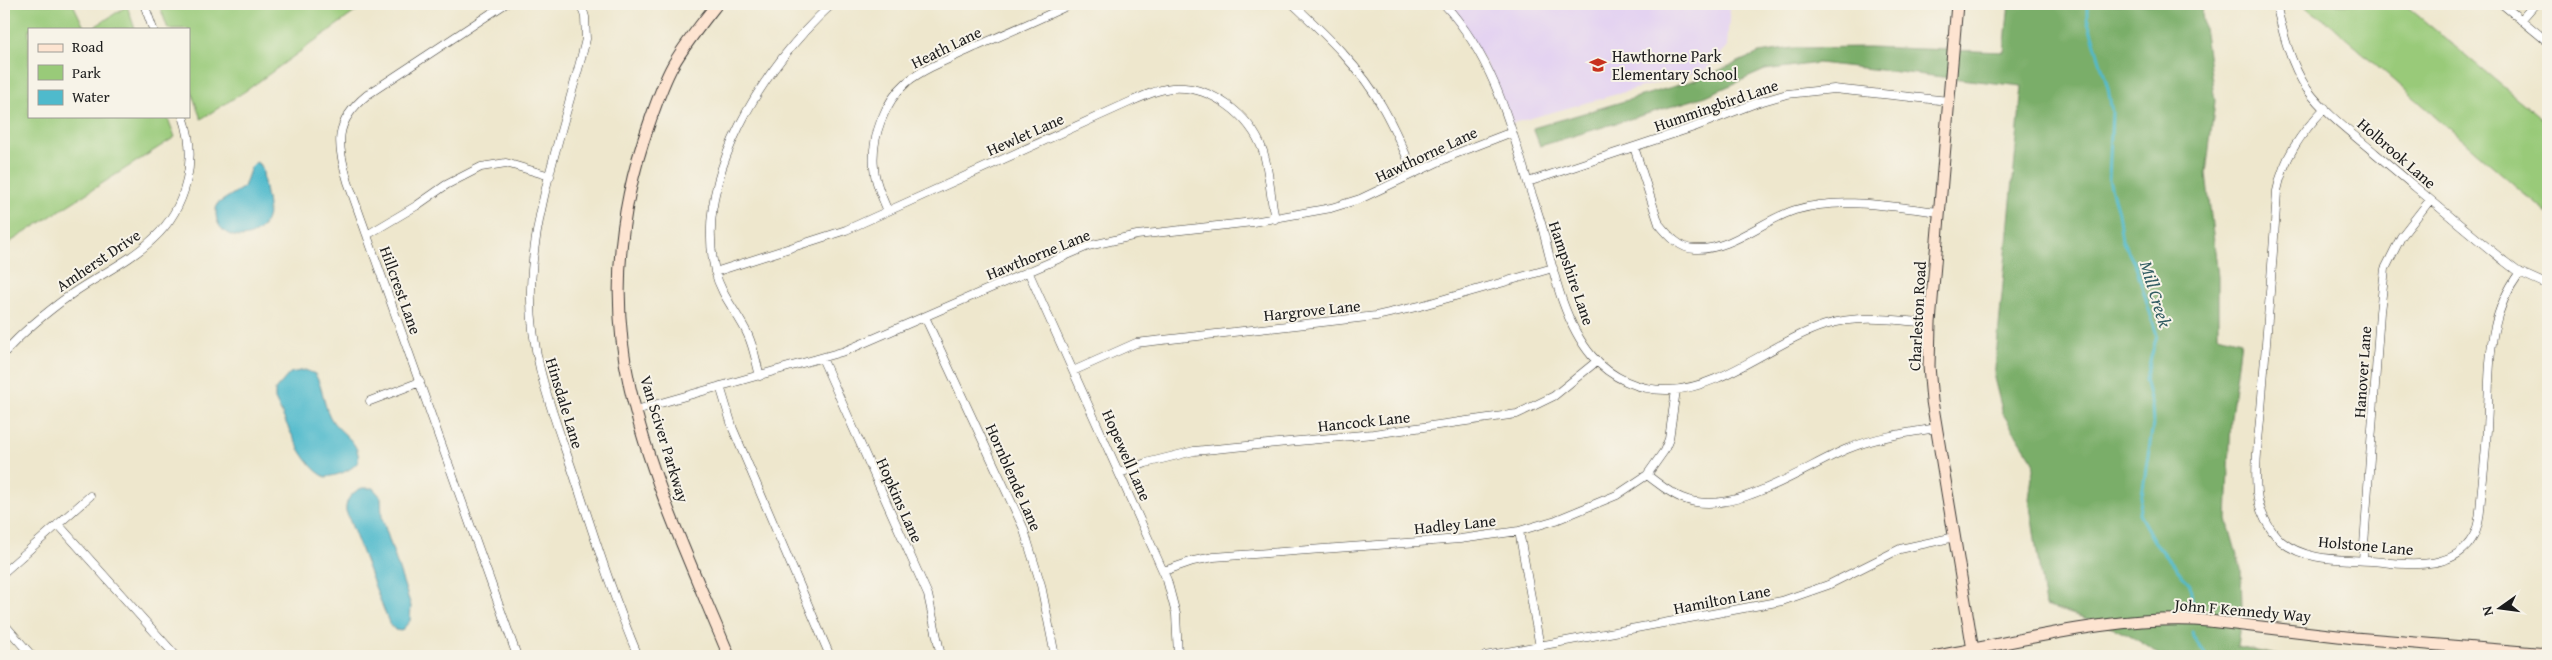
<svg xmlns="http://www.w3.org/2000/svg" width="2552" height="660" font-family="'Gentium Book Plus',serif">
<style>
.built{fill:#e4d3f1}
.green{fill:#99ca79;stroke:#5a734a}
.forest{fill:#7aae69;stroke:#4b6542}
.water{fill:#4fbacc;stroke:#366b74}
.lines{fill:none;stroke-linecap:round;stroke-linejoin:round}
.stream{stroke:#4fbacc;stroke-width:3}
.street-casing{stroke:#3c3a37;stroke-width:9}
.secondary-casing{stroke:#3c3a37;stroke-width:13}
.street{stroke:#fff;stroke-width:8}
.secondary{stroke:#fde4d1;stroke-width:11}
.labels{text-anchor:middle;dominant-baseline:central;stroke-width:4;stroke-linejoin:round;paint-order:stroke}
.street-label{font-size:16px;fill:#1c1c1c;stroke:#f7f3e8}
.poi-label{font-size:16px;fill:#1c1c1c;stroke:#f7f3e8;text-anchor:start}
.water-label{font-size:18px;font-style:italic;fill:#305b62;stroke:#f7f3e8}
</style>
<rect width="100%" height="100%" fill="#f7f3e8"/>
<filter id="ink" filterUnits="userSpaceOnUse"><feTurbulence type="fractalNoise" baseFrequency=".02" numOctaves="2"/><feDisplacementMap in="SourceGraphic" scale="10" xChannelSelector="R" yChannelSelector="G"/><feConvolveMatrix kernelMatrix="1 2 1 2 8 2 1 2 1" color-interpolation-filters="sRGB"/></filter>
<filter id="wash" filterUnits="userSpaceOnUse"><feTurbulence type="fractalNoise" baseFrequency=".0096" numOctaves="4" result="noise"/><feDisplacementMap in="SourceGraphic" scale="20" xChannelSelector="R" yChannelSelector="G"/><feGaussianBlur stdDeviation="1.12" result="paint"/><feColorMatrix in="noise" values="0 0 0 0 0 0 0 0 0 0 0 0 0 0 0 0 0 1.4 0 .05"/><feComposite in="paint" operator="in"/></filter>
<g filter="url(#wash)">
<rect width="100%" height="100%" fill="#eee7cd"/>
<path class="built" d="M1444 4H1730L1727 47 1707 69 1510 124 1485 62Z"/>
<path class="green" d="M4 4H73L85 29H29V116H167L175 137 4 246Z
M159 4H366L247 90 201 119 189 85V29H168Z
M2301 4H2404L2548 124V214L2326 21Z
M127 6 135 29H91Z"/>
<path class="forest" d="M2009 4H2204L2202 14 2215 101 2206 173 2218 277V335L2241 341 2231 417 2227 520 2241 569 2242 608 2237 647 2282 656H2160C2129 629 2084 618 2045 606L2029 499 2034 462 2003 414 1994 378 2022 86 1818 63 1765 70 1706 96 1540 146 1533 128 1699 79 1759 53 1793 48 1869 47 2004 52Z"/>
<path class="water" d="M256 162C264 165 263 175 264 182 265 192 269 203 268 213 263 248 208 244 217 204L244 187 251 167Z
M305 370 315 374C324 389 323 408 333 422 343 435 361 443 358 462 349 472 338 475 326 477 303 468 286 421 275 399V390L290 373Z
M362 488H373L381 497 382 518 411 606 410 621 401 631 395 630 389 623 346 511C345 500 352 492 362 488Z"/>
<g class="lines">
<path class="stream" d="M2087 4V18L2108 88 2112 112 2109 180 2118 212 2122 240 2136 267 2157 335 2145 380 2152 406 2153 424 2139 514 2154 541 2190 585 2193 608
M2192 632 2193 637 2207 656"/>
</g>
</g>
<g filter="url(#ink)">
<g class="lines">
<g class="street-casing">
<path id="street" d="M144 4 153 29
M505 4 367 95C333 123 337 143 348 182L517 656
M581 4 585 17 586 39C567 118 533 208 531 289 529 356 553 413 574 475 594 536 613 597 638 656
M1293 4C1325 34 1362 69 1383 108 1395 129 1404 151 1414 173
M1444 4C1491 55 1509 119 1528 183 1533 199 1539 214 1543 230 1553 271 1564 323 1592 356 1611 378 1640 391 1669 390 1722 389 1774 341 1825 325 1859 314 1895 320 1930 323
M2276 4C2283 33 2290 63 2307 89 2325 114 2353 134 2376 154 2419 190 2461 226 2504 261L2517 271 2548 285
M2502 4 2548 42
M2521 20 2535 4
M2325 108C2301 133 2284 157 2277 191 2273 260 2267 328 2262 397 2260 428 2254 462 2257 493 2259 511 2268 529 2281 541 2308 564 2350 558 2382 562 2414 566 2456 568 2473 537 2481 523 2480 504 2482 488 2485 462 2487 435 2488 408 2490 357 2488 316 2520 272
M1634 147 1659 224C1668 235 1680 249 1695 249 1730 251 1763 220 1795 210 1841 196 1893 207 1940 212
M1528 182 1694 127 1756 103 1787 94 1834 89 1949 101
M888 211C882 198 875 182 874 168 871 138 884 102 907 82 926 67 952 58 975 47 1007 33 1040 19 1071 4
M367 235 416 206 446 185 481 167 506 163 550 176
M1028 271 1167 580 1176 614 1178 656
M715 272 846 230 1121 106C1137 99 1154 90 1172 88 1211 85 1250 115 1263 151 1270 173 1270 196 1275 219
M925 317 1023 527 1041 585 1055 656
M4 353C25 329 48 311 73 293 99 275 130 261 153 239 187 208 198 159 183 116
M822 358 928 595 941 656
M1073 371 1136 343 1376 316 1420 306 1553 268
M760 376C756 362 754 348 748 335 738 313 721 296 715 271 693 176 764 66 832 4
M720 386 733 429 830 656
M370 401 420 382
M636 410 845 351 1088 246 1137 235 1253 222 1331 208 1360 199 1455 154 1512 132
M1120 473 1146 463 1194 451 1373 434 1517 414 1554 396 1597 361
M1647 475C1658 483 1669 493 1682 498 1732 519 1802 468 1847 449 1876 437 1906 433 1937 428
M58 524 176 656
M1519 531 1540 647
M2363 560 2380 312 2385 269 2401 237 2430 200
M1164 571 1193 561 1214 557 1460 539 1519 531 1556 520 1617 495 1647 475 1664 451 1669 439 1676 390
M4 572 90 496
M4 624 32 656
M1485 656 1782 601 1828 585 1900 549 1955 537"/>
</g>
<g class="secondary-casing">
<path id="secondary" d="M717 4C702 23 685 44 673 65 663 83 656 104 649 124 619 209 610 299 630 388 651 480 693 569 729 656
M1957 4 1930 323 1929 366 1932 401 1974 656
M1937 656C2026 640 2118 614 2209 621L2355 638 2548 654"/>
</g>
<use href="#street" class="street"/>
<use href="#secondary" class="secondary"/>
</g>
</g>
<defs>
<g id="school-bare" transform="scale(1.35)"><path d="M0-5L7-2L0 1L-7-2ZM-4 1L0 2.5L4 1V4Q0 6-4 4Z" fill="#c8321e" stroke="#f7f3e8" stroke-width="2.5" paint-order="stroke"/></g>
</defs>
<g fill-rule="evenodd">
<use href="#school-bare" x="1598" y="65"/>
</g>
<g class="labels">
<g class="street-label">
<text transform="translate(946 47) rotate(-26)">Heath Lane</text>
<text transform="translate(1716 105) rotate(-19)">Hummingbird Lane</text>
<text transform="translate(1025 134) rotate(-24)">Hewlet Lane</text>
<text transform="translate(2397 153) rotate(41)">Holbrook Lane</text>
<text transform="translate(1426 154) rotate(-25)">Hawthorne Lane</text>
<text transform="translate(1038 254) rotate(-22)">Hawthorne Lane</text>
<text transform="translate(98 260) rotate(-34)">Amherst Drive</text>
<text transform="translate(1572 273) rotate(71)">Hampshire Lane</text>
<text transform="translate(401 290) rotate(70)">Hillcrest Lane</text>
<text transform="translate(1312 310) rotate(-6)">Hargrove Lane</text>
<text transform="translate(1917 316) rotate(-87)">Charleston Road</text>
<text transform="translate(2362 372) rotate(-86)">Hanover Lane</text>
<text transform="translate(565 403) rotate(73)">Hinsdale Lane</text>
<text transform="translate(1364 421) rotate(-6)">Hancock Lane</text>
<text transform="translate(665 439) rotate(73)">Van Sciver Parkway</text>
<text transform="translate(1127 455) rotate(66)">Hopewell Lane</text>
<text transform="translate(1014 477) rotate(66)">Hornblende Lane</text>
<text transform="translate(900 500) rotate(66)">Hopkins Lane</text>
<text transform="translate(1455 524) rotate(-6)">Hadley Lane</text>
<text transform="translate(2366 545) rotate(5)">Holstone Lane</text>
<text transform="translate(1722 599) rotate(-11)">Hamilton Lane</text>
<text transform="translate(2243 610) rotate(5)">John F Kennedy Way</text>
</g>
<g class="poi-label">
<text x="1612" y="56">Hawthorne Park<tspan x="1612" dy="18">Elementary School</tspan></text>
</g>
<g class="water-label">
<text transform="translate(2156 294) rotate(73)">Mill Creek</text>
</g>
</g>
<rect width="2552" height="660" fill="none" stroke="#f7f3e8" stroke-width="20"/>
<rect x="28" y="28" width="162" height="90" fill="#f7f3e8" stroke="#9f9d96"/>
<rect x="38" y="44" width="25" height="8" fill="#fde4d1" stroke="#9f9d96"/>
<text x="72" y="52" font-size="15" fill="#1c1c1c">Road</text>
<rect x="38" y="65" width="25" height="15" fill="#99ca79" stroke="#9f9d96"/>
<text x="72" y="78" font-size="15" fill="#1c1c1c">Park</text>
<rect x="38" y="90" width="25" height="15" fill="#4fbacc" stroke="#9f9d96"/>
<text x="72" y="102" font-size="15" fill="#1c1c1c">Water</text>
<g transform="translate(2500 608) rotate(256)" stroke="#f7f3e8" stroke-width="4" paint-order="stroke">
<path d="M0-4L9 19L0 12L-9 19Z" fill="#1c1c1c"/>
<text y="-8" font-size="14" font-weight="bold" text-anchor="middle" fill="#1c1c1c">N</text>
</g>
</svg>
